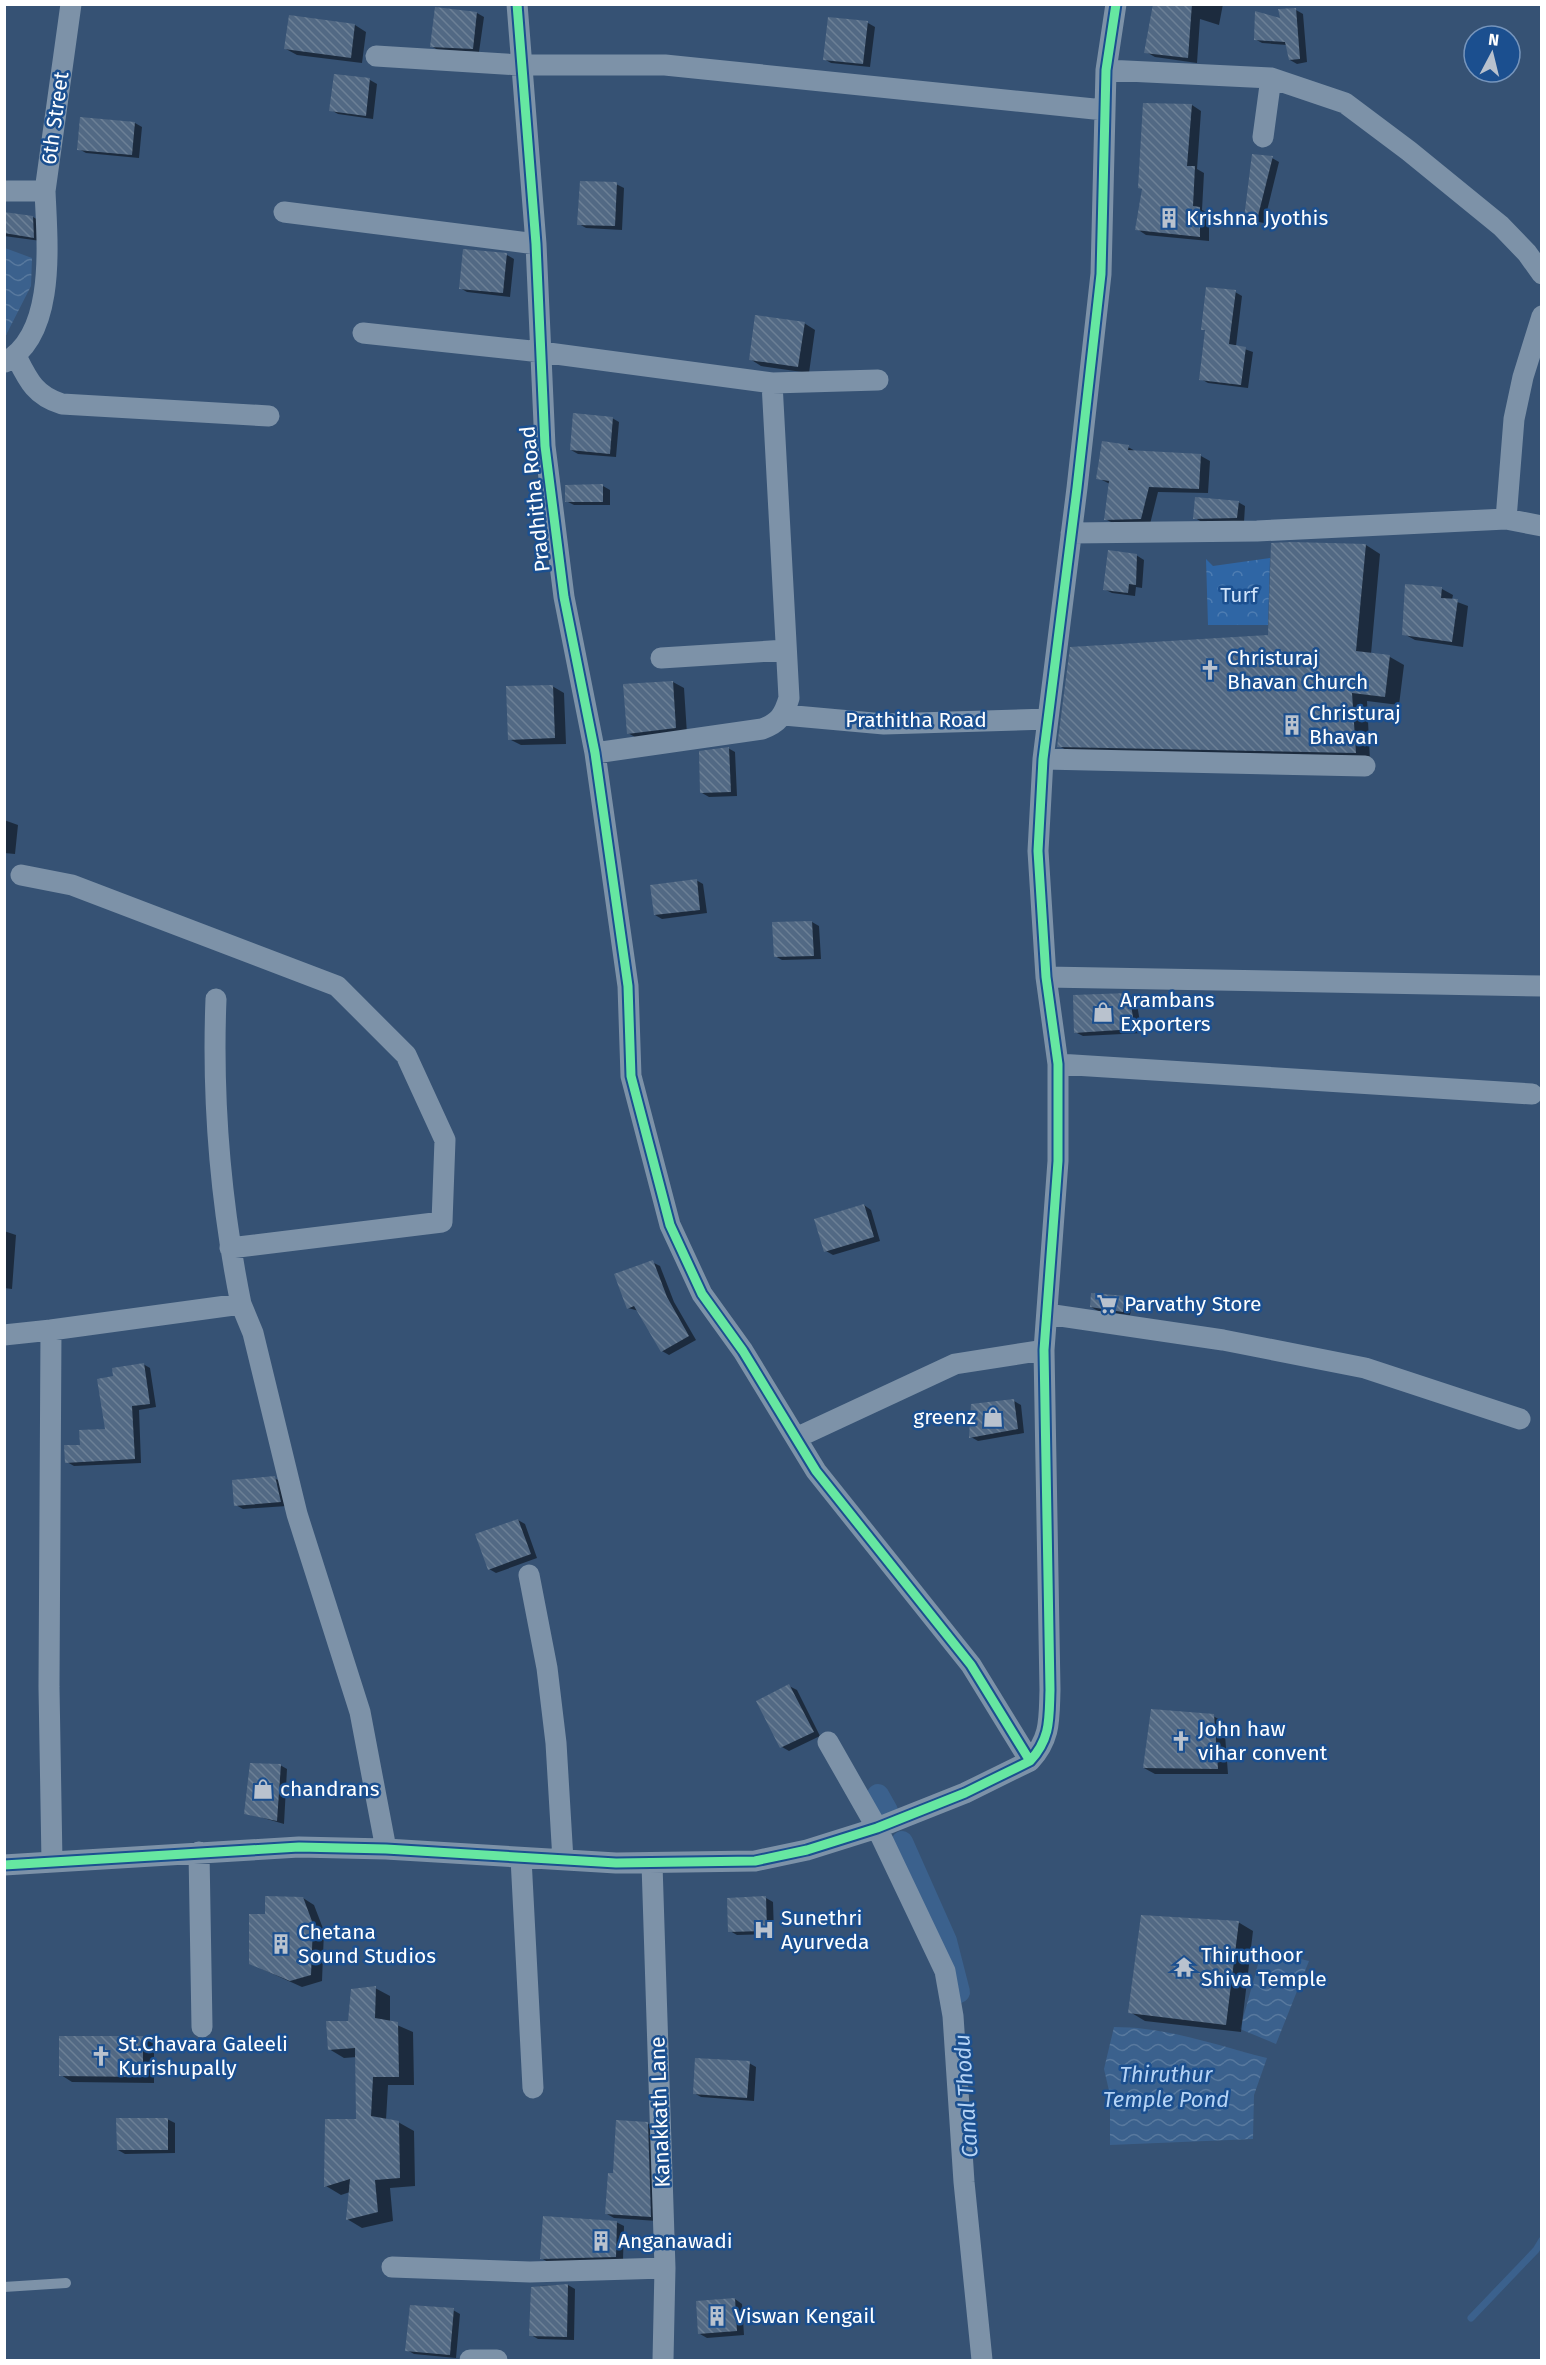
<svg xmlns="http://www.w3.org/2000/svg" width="1546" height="2365" font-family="'Fira Sans',sans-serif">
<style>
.forest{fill:url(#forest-crowns)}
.water{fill:url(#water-waves)}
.shadow{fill:#0007}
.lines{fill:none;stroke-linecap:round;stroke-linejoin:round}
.stream{stroke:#3b618d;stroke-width:7}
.canal{stroke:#3b618d;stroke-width:22}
.building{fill:url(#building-back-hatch)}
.lane{stroke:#7d92a8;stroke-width:10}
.street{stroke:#7d92a8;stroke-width:21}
.cycleway-casing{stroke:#1b4f8f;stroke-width:13}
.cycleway{stroke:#66e7a1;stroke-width:9}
.labels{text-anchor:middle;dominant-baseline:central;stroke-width:5;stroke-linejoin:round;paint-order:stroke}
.street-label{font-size:21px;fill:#fff;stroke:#1b4f8f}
.poi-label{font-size:21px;fill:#fff;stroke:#1b4f8f;text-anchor:start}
.park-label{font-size:21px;fill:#cfe3fa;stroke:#1b4f8f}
.water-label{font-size:22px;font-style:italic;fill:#b5d3f5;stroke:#1b4f8f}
</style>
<defs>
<pattern id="forest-crowns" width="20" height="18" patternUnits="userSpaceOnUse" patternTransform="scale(1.5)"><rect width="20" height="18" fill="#2f66a5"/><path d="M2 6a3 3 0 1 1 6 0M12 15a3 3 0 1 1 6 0" fill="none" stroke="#4e7db2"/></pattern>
<pattern id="water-waves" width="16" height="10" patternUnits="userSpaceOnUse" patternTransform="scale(1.5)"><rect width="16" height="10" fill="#3b618d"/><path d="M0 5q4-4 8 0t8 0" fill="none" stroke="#58799e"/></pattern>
<pattern id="building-back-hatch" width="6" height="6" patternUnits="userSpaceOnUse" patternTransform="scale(1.5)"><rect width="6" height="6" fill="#526984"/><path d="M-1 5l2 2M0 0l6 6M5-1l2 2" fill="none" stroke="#6c8096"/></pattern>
</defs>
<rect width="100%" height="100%" fill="#365274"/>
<path class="forest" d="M1270 558 1268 625H1208L1206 559 1213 566Z"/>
<path class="water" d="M5 248 32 258 31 286 5 337Z
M1262 1950 1309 1961 1276 2044 1240 2029Z
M1114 2027C1167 2027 1215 2045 1267 2058L1254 2095 1253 2139 1110 2145V2095L1104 2069Z"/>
<path class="shadow" d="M1171 4H1223L1219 25 1200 19 1197 63 1155 57 1146 52Z
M1296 10 1303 14 1307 62 1297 64 1290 60 1287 45 1262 43 1255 39Z
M477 13 484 17 479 52 438 50 431 46Z
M290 17 355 25 366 32 362 63 297 55 286 49Z
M829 18 868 23 875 27 870 67 831 63 824 59Z
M335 75 370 80 377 84 373 119 338 114 331 110Z
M1192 105 1201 111 1197 169 1204 173 1202 210 1209 213V241L1146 235 1137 229 1143 190 1139 187Z
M135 123 142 127 139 158 86 153 79 149Z
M1272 158 1279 162 1264 223 1253 221 1246 217Z
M616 184 624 188 622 230 586 228 579 224Z
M4 213 33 217 40 221 41 241 4 236Z
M507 255 514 259 510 297 467 292 460 288Z
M1235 292 1242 296 1236 346 1253 352 1248 388 1208 383 1201 379 1207 331 1202 329Z
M804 323 815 330 809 373 761 366 750 359Z
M612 418 619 422 616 457 578 454 571 450Z
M1128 447 1137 452 1201 456 1210 461 1208 493 1158 492 1150 524H1115L1105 519 1110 484 1098 478Z
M603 486 610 490V505H574L566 501Z
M1238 502 1245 506 1244 522H1202L1195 518Z
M1366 545 1380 554 1371 654 1390 657 1404 665 1399 705 1367 701 1370 761 1074 754 1059 746 1269 637Z
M1136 555 1144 560 1142 588 1136 587 1135 596 1112 593 1104 589Z
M1442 589 1453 595 1452 600 1468 606 1463 647 1415 640 1404 634Z
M673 682 684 688 687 734 640 740 628 733Z
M552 686 564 693 566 744 521 745 509 739Z
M728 748 735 752 737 796 709 797 702 793Z
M4 820 18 825 15 854 4 853Z
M696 880 703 884 707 913 662 919 655 915Z
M812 922 819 926 821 959 782 960 775 956Z
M1129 995 1136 999 1142 1033 1083 1036 1075 1032Z
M864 1205 871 1210 880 1241 833 1255 826 1251Z
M4 1231 16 1235 12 1289 4 1288Z
M652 1262 660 1266 674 1302 696 1340 669 1355 662 1351 639 1311 628 1308Z
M1126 1298 1133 1302 1130 1315 1098 1311 1091 1307Z
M143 1364 150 1368 156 1407 139 1410 141 1463 74 1466 67 1462 82 1446 107 1430 115 1377Z
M1014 1401 1021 1405 1024 1433 978 1441 971 1437Z
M274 1478 282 1482 287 1506 243 1509 236 1505Z
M518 1520 525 1524 537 1558 496 1573 489 1569Z
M789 1686 797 1690 820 1736 789 1751 782 1747 758 1702Z
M1213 1716 1224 1722 1228 1774H1155L1144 1768Z
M280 1765 287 1769 284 1824 246 1813Z
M303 1898 314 1905 324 1931 322 1981 302 1987 262 1969 267 1916Z
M766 1898 773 1902 774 1934 737 1935 730 1931Z
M1238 1922 1253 1931 1241 2032 1145 2021 1130 2012Z
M375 1988 390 1996V2022L413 2032 414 2085H388L386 2120 398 2122 414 2131 415 2186 390 2188 393 2221 362 2228 347 2219 350 2192 341 2195 326 2186 358 2120 357 2057 344 2058 329 2049Z
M61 2037 143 2038 154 2044V2083L72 2082 61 2075Z
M749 2063 756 2067 754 2101 701 2097 694 2093Z
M167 2119 175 2123V2153L125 2154 118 2150Z
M647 2123 654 2127 657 2221 614 2218 607 2214 614 2175Z
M616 2222 624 2226 623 2260 548 2262 541 2258Z
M568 2285 575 2289 574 2340 538 2339 531 2335 539 2286Z
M735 2299 742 2304 744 2335 707 2338 700 2334Z
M453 2310 460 2314 456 2358 414 2354 407 2350Z"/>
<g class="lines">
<path class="stream" d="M1471 2318 1536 2250 1542 2240"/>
<path class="canal" d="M878 1795 887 1811
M902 1842 946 1941 959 1992"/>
</g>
<path class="building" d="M1153 4H1192L1188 58 1144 53Z
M435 7 477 12 473 49 430 47Z
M1296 8 1300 59 1289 60 1285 42 1254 40 1255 11 1280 18 1278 9Z
M289 15 355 24 351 58 284 49Z
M828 17 868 21 863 64 823 60Z
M334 74 370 78 366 116 329 111Z
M1143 103 1192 104 1187 166H1195L1193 206 1200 207V237L1135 230 1142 189 1138 188Z
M80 117 135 122 132 155 77 150Z
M1252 154 1273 156 1257 220 1244 218Z
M580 181 617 182 615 226 577 225Z
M4 212 33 216 34 238 4 233Z
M463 249 507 253 503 293 459 289Z
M1206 287 1236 290 1229 344 1246 347 1241 385 1199 380 1205 330H1201Z
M755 315 805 322 798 367 749 360Z
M573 413 613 417 610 454 570 450Z
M1102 441 1129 445 1128 450 1201 454 1199 489 1149 487 1141 519 1104 520 1109 481 1096 479Z
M603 484V502H565V485Z
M1195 497 1239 501 1237 518 1193 519Z
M1291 542 1366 544 1356 651 1390 655 1385 697 1352 693 1356 753 1057 747 1070 647 1268 635 1271 543Z
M1108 550 1137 554 1136 585 1129 584 1128 593 1103 590Z
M1405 584 1442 587 1441 598 1458 599 1452 642 1402 635Z
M673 681 676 728 627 734 623 684Z
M553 685 555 738 508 740 506 686Z
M729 747 731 792 700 793 699 751Z
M697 879 700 910 654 915 650 885Z
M812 921 814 956 774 957 772 922Z
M1129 993 1135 1029 1074 1033 1073 995Z
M864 1204 874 1237 824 1252 814 1219Z
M653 1260 667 1297 689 1336 661 1352 634 1306 627 1309 614 1274Z
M1091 1293 1126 1296 1123 1312 1090 1307Z
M144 1363 150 1404 132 1406 135 1459 65 1463 64 1445H80L79 1430 105 1429 97 1379 113 1376 112 1368Z
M1014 1399 1018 1429 969 1438 971 1404Z
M275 1476 281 1502 234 1506 232 1480Z
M518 1519 531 1554 488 1570 475 1534Z
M789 1684 814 1732 780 1748 756 1701Z
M1151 1709 1214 1714 1218 1769 1143 1768Z
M250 1763 281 1764 277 1821 244 1814Z
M265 1896 303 1897 313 1924 311 1975 290 1981 249 1964V1914H265Z
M766 1896 767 1931 728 1932 727 1898Z
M1141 1915 1239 1921 1226 2025 1128 2013Z
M376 1986 375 2018 398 2022 399 2077H373L371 2116 399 2121 400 2178 375 2180 378 2212 346 2220 350 2179 324 2187 325 2119H356L355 2048 328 2050 326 2021H348L351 1989Z
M59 2036H143V2077L59 2076Z
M695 2058 750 2061 747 2098 693 2094Z
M116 2118H168V2150H117Z
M616 2120 648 2122 651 2217 605 2214 608 2173H613Z
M543 2216 617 2221 616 2257 540 2259Z
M568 2284 567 2337 529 2336 531 2287Z
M735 2298 737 2331 698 2334 696 2301Z
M410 2305 454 2308 450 2355 405 2351Z"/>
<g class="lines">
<path class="lane" d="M4 2287 66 2283"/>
<path class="street" d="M517 4 536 244 545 446 564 597 595 753 628 986 631 1076 670 1225 702 1294 743 1351 816 1471 971 1665 1030 1761
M376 56 520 65H665L1104 110
M1106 70 1271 78
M1263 137 1271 78 1345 103 1409 151 1501 226 1527 253 1542 274
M4 191H45L71 4
M284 212 536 244
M363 333 541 352 772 383 878 380
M16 356C28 380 35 396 62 404L269 416
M5 362C57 334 47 241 45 191
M1506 519 1542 526
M1071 533 1257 531 1506 519 1514 419 1523 377 1542 316
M661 658 786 650
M784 715 884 724 1048 719
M595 753 762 729C779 723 784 715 789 698L772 383
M1043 759 1365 766
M21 875 72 885 337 986 406 1055 445 1140 442 1222 230 1248
M1046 977 1542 986
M216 999C212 1100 221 1205 241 1304
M1058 1064 1532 1094
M1047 1314 1223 1340 1365 1368 1520 1419
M4 1335 51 1330
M796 1438 955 1364 1044 1350
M529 1575 547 1668 556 1743 563 1860
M828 1742 877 1828 945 1971 953 2016 964 2182 982 2360
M199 1852 202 2027
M521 1858 533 2088
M52 1862 49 1687 51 1330 241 1304 253 1333 297 1514 360 1712 386 1849
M652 1864 665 2268 663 2360
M4 1865 299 1847 386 1849 616 1863 755 1861 807 1850 877 1828 965 1793 1030 1761C1051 1738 1049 1719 1050 1690L1044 1350 1058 1161V1064L1046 977 1038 851 1043 759 1077 488 1101 274 1106 70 1116 4
M392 2267 530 2272 665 2268
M470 2360H497"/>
<g class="cycleway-casing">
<path id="cycleway" d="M517 4 536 244 545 446 564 597 595 753 628 986 631 1076 670 1225 702 1294 743 1351 816 1471 971 1665 1030 1761
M4 1865 299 1847 386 1849 616 1863 755 1861 807 1850 877 1828 965 1793 1030 1761C1051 1738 1049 1719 1050 1690L1044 1350 1058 1161V1064L1046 977 1038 851 1043 759 1077 488 1101 274 1106 70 1116 4"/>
</g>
<use href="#cycleway" class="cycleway"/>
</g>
<defs>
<g id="building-bare" transform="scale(1.62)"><path d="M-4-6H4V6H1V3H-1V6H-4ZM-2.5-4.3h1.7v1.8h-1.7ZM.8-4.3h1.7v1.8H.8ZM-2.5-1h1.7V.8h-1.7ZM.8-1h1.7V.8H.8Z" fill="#b9c2ce" stroke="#1b4f8f" stroke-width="2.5" paint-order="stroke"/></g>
<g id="church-bare" transform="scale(1.62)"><path d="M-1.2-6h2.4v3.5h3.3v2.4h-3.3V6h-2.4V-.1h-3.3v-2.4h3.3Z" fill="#b9c2ce" stroke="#1b4f8f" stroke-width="2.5" paint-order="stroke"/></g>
<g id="shop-bare" transform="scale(1.62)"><path d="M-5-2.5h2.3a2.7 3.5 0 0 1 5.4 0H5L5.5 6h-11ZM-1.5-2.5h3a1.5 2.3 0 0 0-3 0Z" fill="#b9c2ce" stroke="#1b4f8f" stroke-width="2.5" paint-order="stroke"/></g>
<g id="supermarket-bare" transform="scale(1.62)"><path d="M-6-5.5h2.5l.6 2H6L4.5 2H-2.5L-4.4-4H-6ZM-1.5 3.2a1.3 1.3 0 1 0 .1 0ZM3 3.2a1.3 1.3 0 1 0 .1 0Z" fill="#b9c2ce" stroke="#1b4f8f" stroke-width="2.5" paint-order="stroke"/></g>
<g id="hospital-bare" transform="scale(1.62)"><path d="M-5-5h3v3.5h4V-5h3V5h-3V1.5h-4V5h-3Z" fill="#b9c2ce" stroke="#1b4f8f" stroke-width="2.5" paint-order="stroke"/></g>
<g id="temple-bare" transform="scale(1.62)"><path d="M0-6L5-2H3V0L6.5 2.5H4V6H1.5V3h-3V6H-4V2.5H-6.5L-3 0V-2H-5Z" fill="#b9c2ce" stroke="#1b4f8f" stroke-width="2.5" paint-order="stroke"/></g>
</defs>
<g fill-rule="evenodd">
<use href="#building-bare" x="1169" y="218"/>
<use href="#church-bare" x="1210" y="670"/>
<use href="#building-bare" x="1292" y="725"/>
<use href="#shop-bare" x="1103" y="1012"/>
<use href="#supermarket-bare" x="1107" y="1304"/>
<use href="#shop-bare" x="993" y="1417"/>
<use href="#church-bare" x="1181" y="1741"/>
<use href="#shop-bare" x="263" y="1789"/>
<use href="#hospital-bare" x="764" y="1930"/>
<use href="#building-bare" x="281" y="1944"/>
<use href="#temple-bare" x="1184" y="1967"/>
<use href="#church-bare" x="101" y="2056"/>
<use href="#building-bare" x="601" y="2241"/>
<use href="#building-bare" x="717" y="2316"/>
</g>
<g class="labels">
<g class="street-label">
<text transform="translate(55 118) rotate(-82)">6th Street</text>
<text transform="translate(535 499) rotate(-96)">Pradhitha Road</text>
<text x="916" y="720">Prathitha Road</text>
<text transform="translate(660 2112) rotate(-92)">Kanakkath Lane</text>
</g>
<g class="poi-label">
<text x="1186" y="218">Krishna Jyothis</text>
<text x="1227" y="658">Christuraj<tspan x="1227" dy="24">Bhavan Church</tspan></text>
<text x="1309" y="713">Christuraj<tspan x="1309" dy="24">Bhavan</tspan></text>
<text x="1120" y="1000">Arambans<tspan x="1120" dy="24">Exporters</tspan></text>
<text x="1124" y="1304">Parvathy Store</text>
<text x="976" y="1417" text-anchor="end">greenz</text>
<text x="1198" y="1729">John haw<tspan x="1198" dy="24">vihar convent</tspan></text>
<text x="280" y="1789">chandrans</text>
<text x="781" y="1918">Sunethri<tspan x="781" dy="24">Ayurveda</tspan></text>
<text x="298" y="1932">Chetana<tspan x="298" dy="24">Sound Studios</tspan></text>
<text x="1201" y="1955">Thiruthoor<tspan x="1201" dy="24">Shiva Temple</tspan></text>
<text x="118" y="2044">St.Chavara Galeeli<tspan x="118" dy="24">Kurishupally</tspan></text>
<text x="618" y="2241">Anganawadi</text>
<text x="734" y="2316">Viswan Kengail</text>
</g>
<g class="park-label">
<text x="1239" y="595">Turf</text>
</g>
<g class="water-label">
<text x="1166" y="2074">Thiruthur<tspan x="1166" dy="25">Temple Pond</tspan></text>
<text transform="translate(966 2096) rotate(-94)">Canal Thodu</text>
</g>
</g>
<rect width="1546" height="2365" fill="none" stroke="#ffffff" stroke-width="12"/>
<g transform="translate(1492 54) rotate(7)"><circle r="28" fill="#1b4f8f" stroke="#7695bc" stroke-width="1.5"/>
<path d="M0-4.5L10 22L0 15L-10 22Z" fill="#b9c2ce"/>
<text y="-9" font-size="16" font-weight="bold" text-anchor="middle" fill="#ffffff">N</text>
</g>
</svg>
